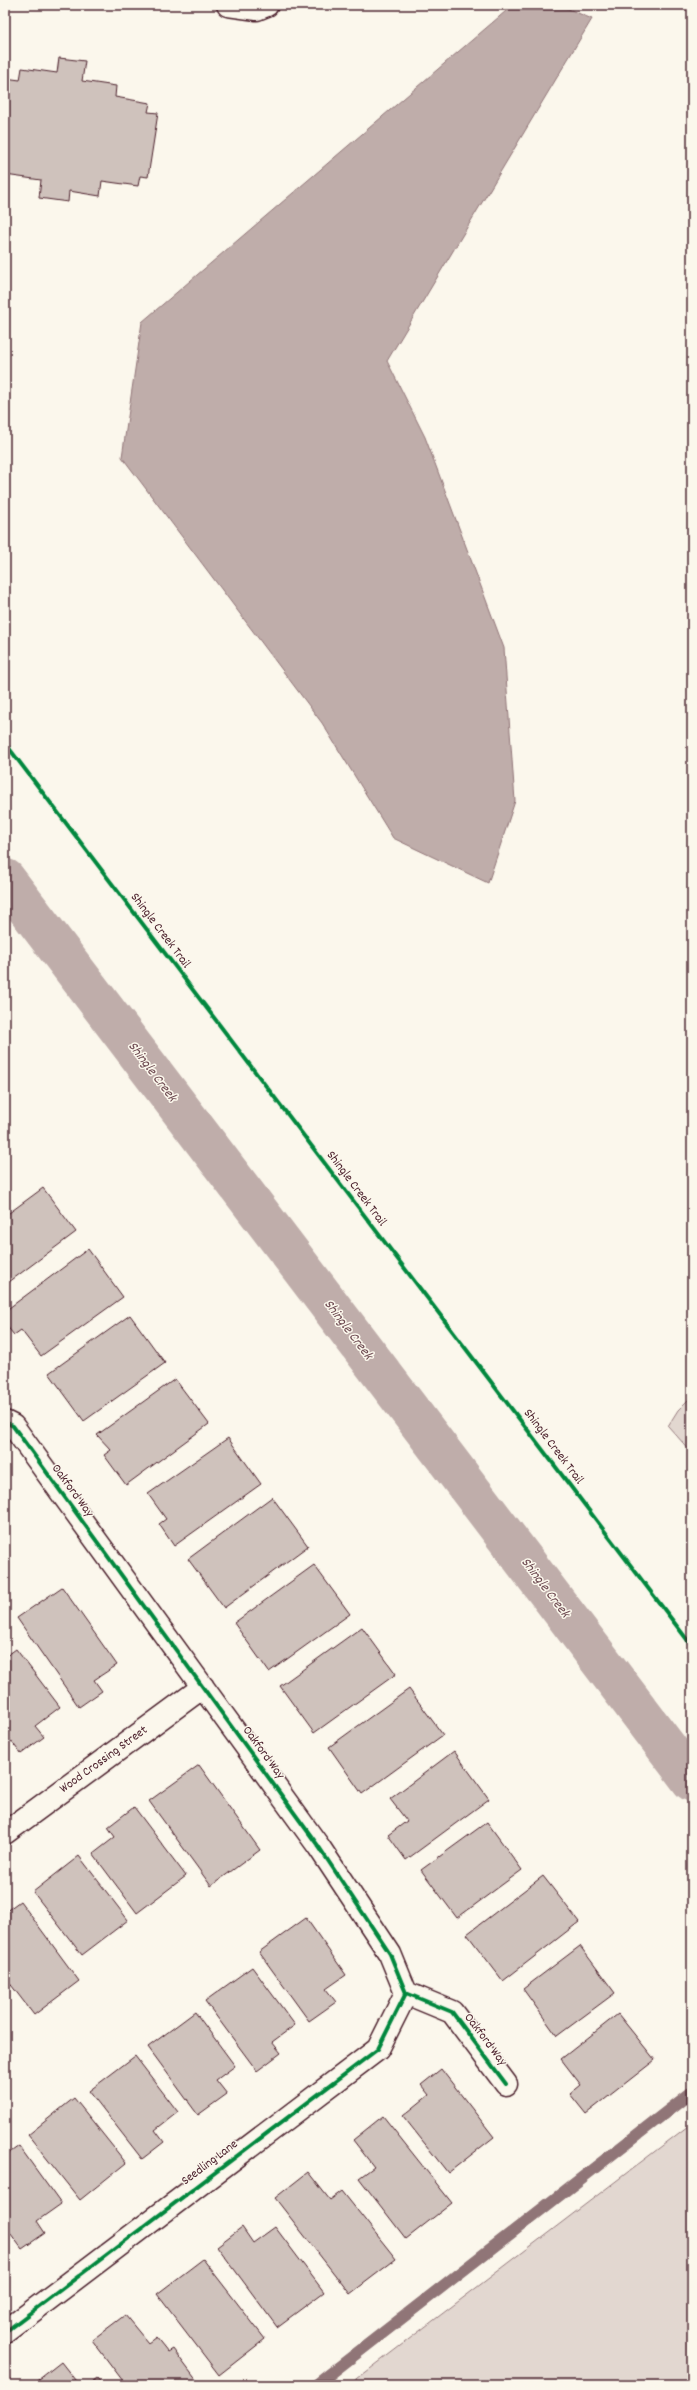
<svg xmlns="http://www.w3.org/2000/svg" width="697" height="2390" font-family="Dekko,sans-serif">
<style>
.green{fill:#e2d7d0;stroke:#967b7e}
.water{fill:#bfadaa;stroke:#907477}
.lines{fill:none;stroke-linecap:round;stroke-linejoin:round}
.stream{stroke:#907477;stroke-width:12}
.canal{stroke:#bfadaa;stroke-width:41}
.building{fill:#cfc2bc;stroke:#4a1f2b}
.service-casing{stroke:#4a1f2b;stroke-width:25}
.minor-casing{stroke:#4a1f2b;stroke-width:25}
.service{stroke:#fbf7ec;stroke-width:22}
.minor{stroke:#fbf7ec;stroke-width:22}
.cycleway-casing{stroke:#fbf7ec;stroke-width:6}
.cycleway{stroke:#00873e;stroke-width:4}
.labels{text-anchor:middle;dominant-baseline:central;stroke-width:3;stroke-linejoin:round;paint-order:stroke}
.street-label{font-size:13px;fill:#4a1f2b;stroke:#fbf7ec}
.water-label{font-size:14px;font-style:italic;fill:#6d4a51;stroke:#fbf7ec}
</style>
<rect width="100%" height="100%" fill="#fbf7ec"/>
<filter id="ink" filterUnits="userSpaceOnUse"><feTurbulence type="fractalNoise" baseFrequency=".025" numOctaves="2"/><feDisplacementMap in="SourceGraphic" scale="8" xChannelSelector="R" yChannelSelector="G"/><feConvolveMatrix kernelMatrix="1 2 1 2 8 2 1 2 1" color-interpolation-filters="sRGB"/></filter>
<g filter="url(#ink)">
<path class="green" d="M692 1396V1453L668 1426 678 1410Z
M692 2123V2385H349Z"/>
<path class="water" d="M513 5H559L592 19 387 361 425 437 504 648 515 801 488 883 393 838 322 723 122 457 142 322Z"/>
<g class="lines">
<path class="stream" d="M316 2385 692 2092"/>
<path class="canal" d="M5 879 692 1781"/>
</g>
<path class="building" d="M59 58 85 61 82 81 116 86 115 97 150 103 148 112 158 113 148 177 140 176 138 186 102 181 100 196 69 191 68 202 39 198 41 180 5 175V78L20 80 22 68 57 73Z
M43 1188 76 1232 5 1285V1216Z
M88 1249 123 1297 41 1356 21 1330 14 1335 5 1324V1311Z
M130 1315 165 1363 84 1421 49 1373Z
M175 1379 209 1424 126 1485 104 1455 111 1450 97 1435Z
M228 1438 261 1484 174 1546 159 1524 166 1519 148 1494Z
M272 1497 308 1546 224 1608 188 1559Z
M314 1565 350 1614 269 1672 234 1623Z
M62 1587 117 1665 94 1680 102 1691 79 1707 17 1618Z
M362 1627 396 1674 314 1733 280 1686Z
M16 1649 60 1707 35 1726 44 1737 21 1754 5 1733V1657Z
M409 1689 443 1735 362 1794 329 1747Z
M454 1751 489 1799 406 1860 388 1835 407 1821 390 1799Z
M199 1765 260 1850 211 1886 149 1801Z
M134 1807 186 1876 137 1913 93 1854 115 1837 108 1827Z
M487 1822 522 1870 457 1918 421 1870Z
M79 1856 128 1920 82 1955 33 1892Z
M543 1876 579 1922 503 1981 467 1934Z
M20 1901 79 1981 34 2015 5 1977V1912Z
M306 1918 346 1975 326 1989 336 2002 309 2021 259 1952Z
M580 1946 615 1993 557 2036 523 1989Z
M252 1967 295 2025 272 2042 281 2053 257 2071 205 2001Z
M195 2012 235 2066 216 2080 227 2094 198 2115 148 2047Z
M618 2014 655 2060 586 2114 570 2094 581 2085 561 2059Z
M135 2056 178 2112 155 2130 164 2142 142 2159 89 2091Z
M441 2069 494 2137 448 2173 403 2116 429 2095 421 2085Z
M74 2098 126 2163 80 2200 28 2135Z
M383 2116 452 2203 406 2239 359 2178 374 2167 353 2140Z
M19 2146 61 2204 37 2221 45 2233 22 2249 5 2226V2156Z
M308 2172 330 2200 342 2191 396 2259 350 2294 275 2198Z
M242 2227 253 2243 275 2227 324 2292 277 2327 217 2246Z
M203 2259 265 2339 219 2375 157 2294Z
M125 2315 148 2343 156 2337 168 2352 173 2349 200 2385H126L92 2340Z
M61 2362 79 2385H33V2384Z
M97 2378 103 2385H88Z"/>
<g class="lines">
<g class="service-casing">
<path id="service" d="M228 5 257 9 267 5"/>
</g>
<g class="minor-casing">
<path id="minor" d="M5 1422 13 1426 319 1847 390 1954 406 1993 452 2012 506 2084
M5 1833 203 1687
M5 2332 378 2049 406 1993"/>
</g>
<use href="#service" class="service"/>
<use href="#minor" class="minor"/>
<g class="cycleway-casing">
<path id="cycleway" d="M5 743 692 1646
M5 1422 13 1426 319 1847 390 1954 406 1993 452 2012 506 2084
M5 2332 378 2049 406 1993"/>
</g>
<use href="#cycleway" class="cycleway"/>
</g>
</g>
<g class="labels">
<g class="street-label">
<text transform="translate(160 931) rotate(53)">Shingle Creek Trail</text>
<text transform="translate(356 1189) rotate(53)">Shingle Creek Trail</text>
<text transform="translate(553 1447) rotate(53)">Shingle Creek Trail</text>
<text transform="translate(72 1491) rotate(54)">Oakford Way</text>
<text transform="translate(263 1753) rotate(54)">Oakford Way</text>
<text transform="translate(104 1760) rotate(-36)">Wood Crossing Street</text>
<text transform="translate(485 2040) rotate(53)">Oakford Way</text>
<text transform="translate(210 2163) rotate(-37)">Seedling Lane</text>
</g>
<g class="water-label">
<text transform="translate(152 1072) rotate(53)">Shingle Creek</text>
<text transform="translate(348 1330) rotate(53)">Shingle Creek</text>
<text transform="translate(545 1588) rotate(53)">Shingle Creek</text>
</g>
</g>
<rect width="697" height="2390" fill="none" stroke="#fbf7ec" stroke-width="20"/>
<rect x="10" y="10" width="677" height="2370" fill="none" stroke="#4a1f2b" stroke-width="1.5" filter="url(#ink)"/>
</svg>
